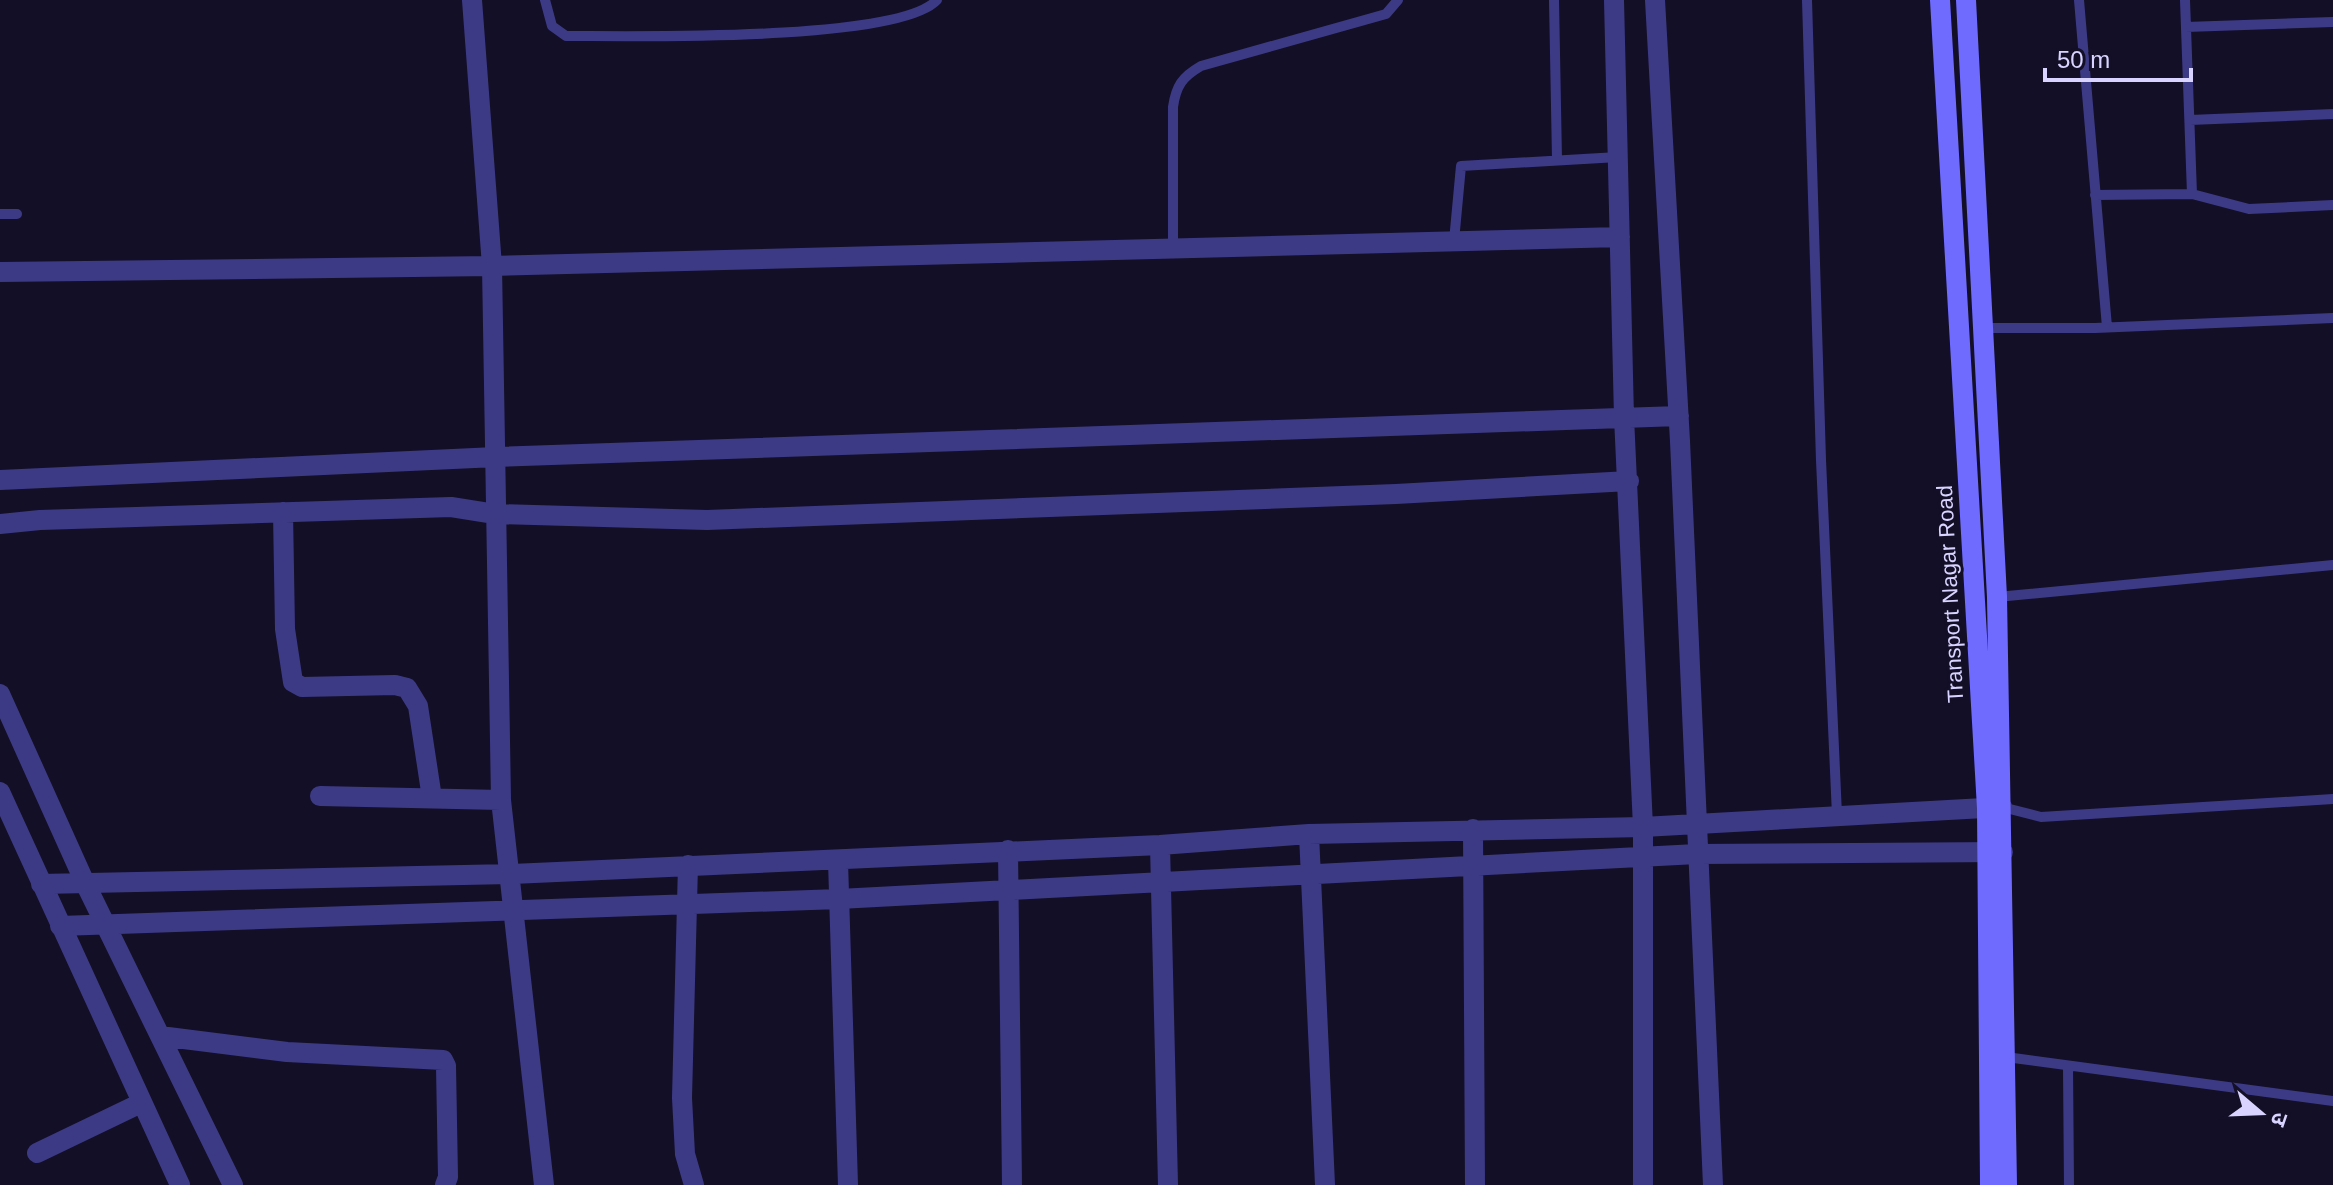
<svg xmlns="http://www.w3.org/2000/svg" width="2333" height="1185" font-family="Arial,'Noto Sans Devanagari',sans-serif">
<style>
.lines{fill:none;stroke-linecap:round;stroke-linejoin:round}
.service{stroke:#3d3a85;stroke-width:10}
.minor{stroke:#3d3a85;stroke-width:20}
.secondary{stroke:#6f6bff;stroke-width:20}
.labels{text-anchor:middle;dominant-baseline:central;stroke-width:6;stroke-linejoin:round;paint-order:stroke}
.street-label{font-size:22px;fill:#d9d4ff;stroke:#130f26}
</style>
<rect width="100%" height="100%" fill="#130f26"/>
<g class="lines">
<path class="service" d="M545 0 552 26 566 36C631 36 899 42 937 0
M1554 0 1557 159
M1807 0 1821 460 1837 815
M2079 0 2107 327
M2185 0 2192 194
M2186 27 2333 22
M2190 120 2333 114
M2095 195 2192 194 2249 209 2333 205
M0 214H17
M1454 241 1461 166 1618 157
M1173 248V107C1176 86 1182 77 1201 66L1386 14 1398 0
M1982 328H2095L2333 318
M1997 597 2333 565
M2002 807 2041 817 2333 799
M2006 1057 2333 1101
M2068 1066 2069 1185"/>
<path class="minor" d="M472 0 492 266 501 800 544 1185
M1614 0 1624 417 1643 827V1185
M1655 0 1680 441 1713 1185
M0 272 492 266 1620 237
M0 480 496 457 1679 416
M283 512 285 629 293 682 302 687 395 685 407 688 418 706 432 798
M0 524 40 520 451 507 495 514 707 520 1396 494 1629 481
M0 694 86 885 233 1185
M0 792 180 1185
M320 796 501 800
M1473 829 1475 1185
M1309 834 1325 1185
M1160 845 1168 1185
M1008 850 1012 1185
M838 861 848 1185
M688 865 682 1098 685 1154 694 1185
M41 884 512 874 1160 845 1309 834 1643 827 2002 807
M60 926 839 899 1697 854 2003 852
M160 1036 287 1052 443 1060 446 1066 448 1177 445 1185
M37 1153 141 1103"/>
<path class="secondary" d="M1940 0 1987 808 1990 1185
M1966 0 1997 597 2007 1185"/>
</g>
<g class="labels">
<g class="street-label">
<text transform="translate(1950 594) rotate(-93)">Transport Nagar Road</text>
</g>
</g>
<g transform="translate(2261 1113) rotate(109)" stroke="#130f26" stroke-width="6" paint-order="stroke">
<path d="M0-6L14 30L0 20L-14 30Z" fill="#d9d4ff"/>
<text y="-12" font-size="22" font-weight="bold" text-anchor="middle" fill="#d9d4ff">उ</text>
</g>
<path d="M2045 68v12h146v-12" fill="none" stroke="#d9d4ff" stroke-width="4"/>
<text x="2057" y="68" font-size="24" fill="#d9d4ff" stroke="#130f26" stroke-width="6" paint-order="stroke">50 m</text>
</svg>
